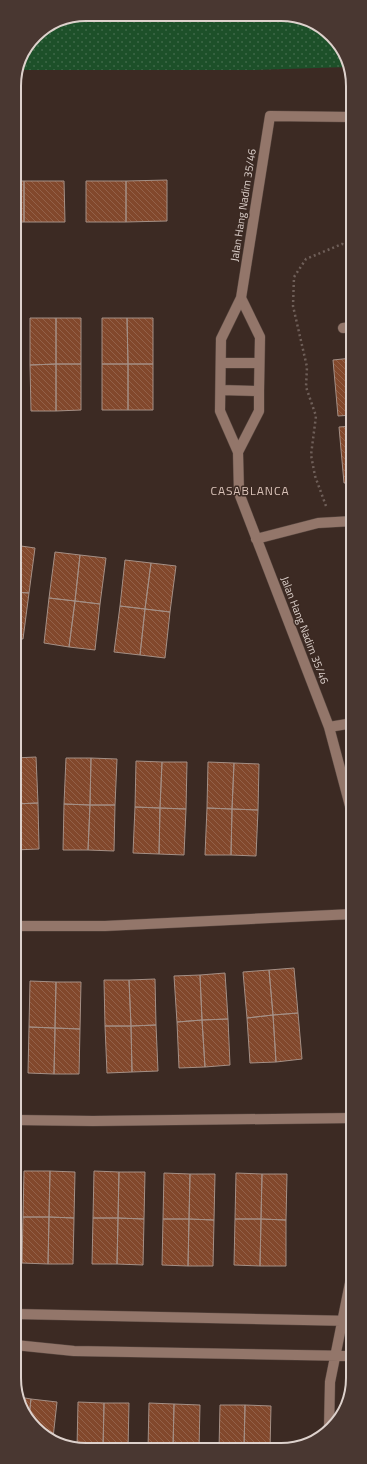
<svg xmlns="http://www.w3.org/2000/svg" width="367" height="1464" font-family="'Titillium Web',sans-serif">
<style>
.grass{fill:url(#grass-dots)}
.building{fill:url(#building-back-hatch);stroke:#a48f85}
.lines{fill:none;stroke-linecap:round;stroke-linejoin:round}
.minor-casing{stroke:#594841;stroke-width:11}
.path{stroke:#6f5f59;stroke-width:2.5;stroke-dasharray:2 3;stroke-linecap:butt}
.minor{stroke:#93766a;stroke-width:10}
.labels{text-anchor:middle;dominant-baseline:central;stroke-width:3;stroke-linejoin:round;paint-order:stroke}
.street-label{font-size:11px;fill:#ddd1cc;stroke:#3c2a23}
.neighbourhood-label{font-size:12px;letter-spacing:1px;fill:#dac3b9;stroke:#3c2a23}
.rim{fill:none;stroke:#ddd1cc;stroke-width:2}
</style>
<defs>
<pattern id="grass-dots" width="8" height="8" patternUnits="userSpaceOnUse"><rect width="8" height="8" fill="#1d5029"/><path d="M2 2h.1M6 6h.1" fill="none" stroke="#3d6847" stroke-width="1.8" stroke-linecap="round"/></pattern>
<pattern id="building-back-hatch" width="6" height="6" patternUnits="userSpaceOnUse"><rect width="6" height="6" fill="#82482c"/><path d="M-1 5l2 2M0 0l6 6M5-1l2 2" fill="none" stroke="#936149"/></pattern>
</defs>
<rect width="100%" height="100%" fill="#3c2a23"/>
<path class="grass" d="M86 14 299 16 335 38 348 67 252 70H19L35 35 59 19Z"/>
<path class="building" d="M167 180V221L126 222V181Z
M14 181H24V222H14Z
M24 181H64L65 222H24Z
M86 181H126V222H86Z
M30 318H56V364L30 365Z
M56 318H81V364H56Z
M102 318H127L128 364H102Z
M127 318H153V364H128Z
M352 358V415L338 416 333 360Z
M56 364H81V410L56 411Z
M56 364V411H31L30 365Z
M102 364H128V410H102Z
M128 364H153V410H128Z
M352 426 353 483H344L339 427Z
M14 545 35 548 29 593 14 592Z
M55 552 80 555 75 601 49 598Z
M80 555 106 558 100 604 75 601Z
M125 560 151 563 145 609 120 606Z
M151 563 176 566 170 612 145 609Z
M14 592 29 593 23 639 14 638Z
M49 598 75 601 69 647 44 643Z
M75 601 100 604 95 650 69 647Z
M120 606 145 609 140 655 114 652Z
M145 609 170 612 165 658 140 655Z
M36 757 38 803 14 804V758Z
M66 758H91L90 805 64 804Z
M91 758 117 759 115 805H90Z
M136 761 162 762 160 808 135 807Z
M162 762H187L186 809 160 808Z
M208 762 234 763 232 809 207 808Z
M234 763 259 764 258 810 232 809Z
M38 803 39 849 14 850V804Z
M64 804 90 805 88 850H63Z
M90 805H115L114 851 88 850Z
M135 807 160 808 159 854 133 853Z
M160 808 186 809 184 855 159 854Z
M207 808 232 809 231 855H205Z
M232 809 258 810 256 856 231 855Z
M294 968 298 1013 273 1015 269 970Z
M269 970 273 1015 247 1018 243 972Z
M225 973 228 1019 202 1020 200 975Z
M200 975 202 1020 177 1022 174 976Z
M155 979 156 1025 131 1026 129 980Z
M104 980H129L131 1026H105Z
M30 981 56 982 55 1028 29 1027Z
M56 982H81L80 1029 55 1028Z
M298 1013 302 1059 276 1062 273 1015Z
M273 1015 276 1062 250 1063 247 1018Z
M228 1019 230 1065 205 1067 202 1020Z
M202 1020 205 1067 179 1068 177 1022Z
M156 1025 158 1071 132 1072 131 1026Z
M105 1026H131L132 1072 107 1073Z
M29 1027 55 1028 54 1074 28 1073Z
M55 1028 80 1029 79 1074H54Z
M24 1171H50L49 1217H23Z
M50 1171 75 1172 74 1218 49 1217Z
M94 1171 119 1172 118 1218H93Z
M119 1172H145L144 1219 118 1218Z
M164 1173 190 1174 189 1219H163Z
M236 1173 262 1174 261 1219H235Z
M190 1174H215L214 1220 189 1219Z
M262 1174H287L286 1220 261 1219Z
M23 1217H49L48 1264 22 1263Z
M49 1217 74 1218 73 1264H48Z
M93 1218H118L117 1264H92Z
M118 1218 144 1219 143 1265 117 1264Z
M163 1219H189L188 1266 162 1265Z
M189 1219 214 1220 213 1266H188Z
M235 1219H261L260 1266 234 1265Z
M261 1219 286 1220V1266H260Z
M19 1397 31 1399 29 1417Z
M31 1399 57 1402 53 1438 35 1429 29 1417Z
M78 1402 104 1403 103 1449 77 1448Z
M104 1403H129L128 1449H103Z
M149 1403 174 1404 173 1449H148Z
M174 1404 200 1405 199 1449H173Z
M220 1405H245L244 1449H219Z
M245 1405 271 1406 270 1449H244Z"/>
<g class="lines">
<g class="minor-casing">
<path id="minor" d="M352 117 270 116 241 298 221 339 220 411 238 452 239 493 329 727 353 817
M343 328 352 327
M221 363H259
M221 390 259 391
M238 452 259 411V391L260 337 241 298
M256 539 318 523 353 521
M329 727 353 723
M14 926H105L353 914
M15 1120 93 1121 353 1118
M15 1314 353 1321
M15 1345 74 1351 353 1356
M329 1429 330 1382 353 1268"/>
</g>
<path class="path" d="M326 506 315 476 311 455 316 416 306 387 307 367 293 306 294 277 306 259 342 244 352 246"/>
<use href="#minor" class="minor"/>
</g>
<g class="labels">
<g class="street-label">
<text transform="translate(243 205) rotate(-81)">Jalan Hang Nadim 35/46</text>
<text transform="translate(305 630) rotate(69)">Jalan Hang Nadim 35/46</text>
</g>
<g class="neighbourhood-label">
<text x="250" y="490">CASABLANCA</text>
</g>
</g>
<path d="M0 0H367V1464H0ZM86 21H281A65 65 0 0 1 346 86V1378A65 65 0 0 1 281 1443H86A65 65 0 0 1 21 1378V86A65 65 0 0 1 86 21Z" fill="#493731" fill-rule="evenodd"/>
<path class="rim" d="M86 21H281A65 65 0 0 1 346 86V1378A65 65 0 0 1 281 1443H86A65 65 0 0 1 21 1378V86A65 65 0 0 1 86 21Z"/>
</svg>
